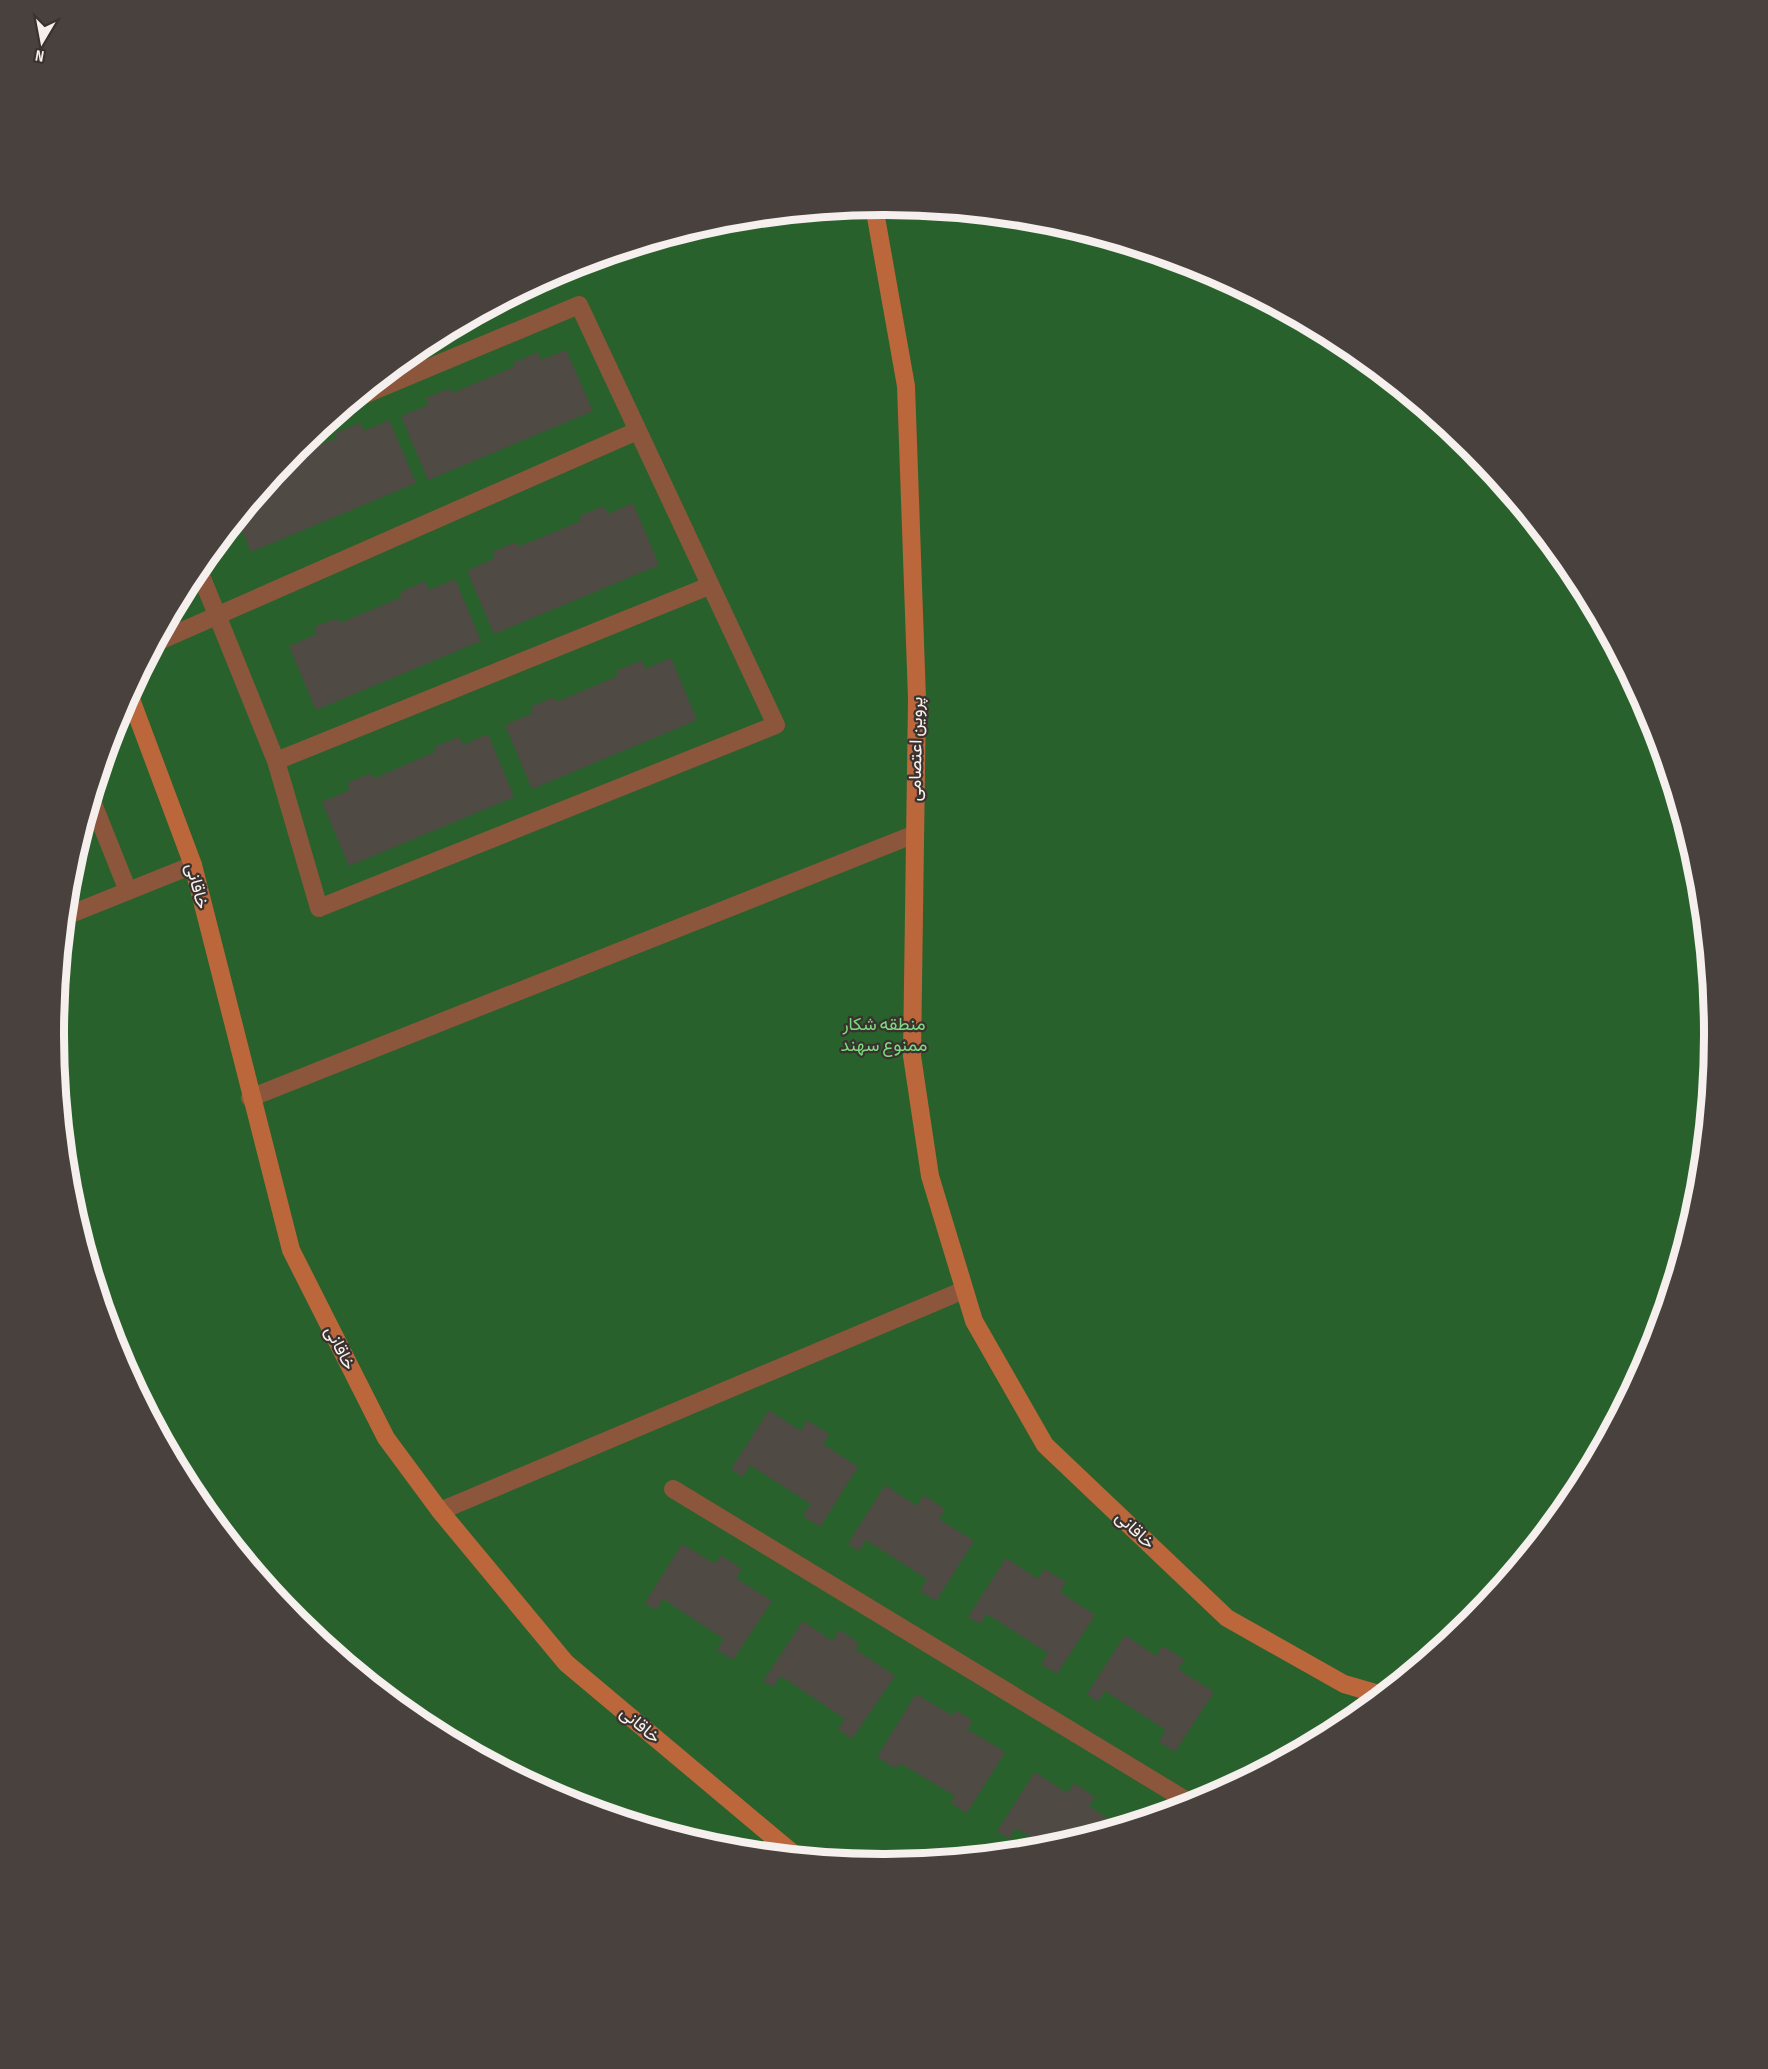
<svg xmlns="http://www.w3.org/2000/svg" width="1768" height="2069" font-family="'Sofia Sans Condensed',Vazirmatn,sans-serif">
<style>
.green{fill:#29612c}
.building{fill:#504a44}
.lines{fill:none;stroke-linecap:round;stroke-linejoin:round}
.street{stroke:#8c563c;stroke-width:18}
.secondary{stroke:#bb673b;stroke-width:18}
.labels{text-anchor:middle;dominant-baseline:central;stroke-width:4.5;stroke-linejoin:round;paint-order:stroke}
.street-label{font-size:18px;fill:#f5efed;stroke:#3a322e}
.park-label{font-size:18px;fill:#7eda81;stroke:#3a322e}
.rim{fill:none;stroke:#f5efed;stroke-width:8}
</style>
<rect width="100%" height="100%" fill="#3a322e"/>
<path class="green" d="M57 1034a827 827 0 1 1 1654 0a827 827 0 1 1-1654 0Z"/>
<path class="building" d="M566 350 593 411 428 480 401 416 428 405 426 398 450 388 452 393 514 367 513 363 538 352 541 360Z
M389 420 416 483 251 552 238 520 288 458 337 438 335 433 361 423 364 431Z
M633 503 659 565 494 634 467 571 495 558 492 552 516 542 518 547 581 521 579 516 604 506 608 514Z
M455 579 481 641 316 710 289 646 317 634 314 627 338 618 340 623 402 597 400 592 425 581 429 590Z
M671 658 697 720 532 789 505 725 533 713 530 707 554 697 556 702 618 676 616 671 642 660 645 669Z
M488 734 514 797 349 866 322 802 350 790 347 783 371 773 373 779 435 752 434 747 459 737 463 745Z
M83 830 91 852 74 858 80 841Z
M769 1410 801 1431 807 1420 829 1434 823 1444 858 1467 820 1527 803 1516 811 1504 750 1465 743 1477 731 1469Z
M885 1485 917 1506 924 1495 945 1509 939 1519 974 1541 936 1601 920 1591 927 1579 866 1540 859 1551 848 1544Z
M682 1544 715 1564 721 1555 742 1569 736 1578 772 1601 733 1660 717 1650 724 1639 663 1599 656 1610 645 1603Z
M1006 1558 1038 1579 1044 1569 1066 1582 1060 1592 1095 1615 1057 1674 1041 1664 1048 1653 987 1614 980 1624 968 1617Z
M803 1621 832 1641 840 1630 859 1643 855 1649 895 1676 852 1739 838 1729 845 1719 781 1676 773 1687 763 1681Z
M1125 1635 1156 1656 1163 1646 1185 1660 1178 1669 1214 1692 1175 1752 1159 1742 1166 1730 1105 1691 1098 1702 1087 1694Z
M916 1694 953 1716 956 1710 973 1721 967 1729 1005 1752 967 1813 951 1803 955 1796 900 1763 896 1769 877 1757Z
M1035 1772 1067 1793 1074 1783 1095 1797 1089 1806 1119 1826 1048 1848 1016 1828 1009 1839 997 1831Z"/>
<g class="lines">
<path class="street" d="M198 568 276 761 319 908 776 725 579 305 359 397
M157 642 637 431
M276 761 709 586
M92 801 128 891
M66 916 193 865
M250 1098 915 834
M673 1489 1192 1804
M440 1511 964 1290"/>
<path class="secondary" d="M874 206 906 386 917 699 912 1056 930 1176 974 1321 1045 1445 1227 1618 1344 1684 1382 1695
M129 694 193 865 291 1250 386 1438 440 1511 566 1663 796 1856"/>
</g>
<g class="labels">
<g class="street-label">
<text transform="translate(916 749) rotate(-89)">پروین اعتصامی</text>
<text transform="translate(197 886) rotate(75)">خاقانی</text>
<text transform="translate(340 1348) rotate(63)">خاقانی</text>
<text transform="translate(1135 1530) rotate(43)">خاقانی</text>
<text transform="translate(640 1725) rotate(40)">خاقانی</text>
</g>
<g class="park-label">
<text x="884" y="1024">منطقه شکار<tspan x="884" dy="21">ممنوع سهند</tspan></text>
</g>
</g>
<path d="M0 0H1768V2069H0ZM883 215H885A819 819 0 0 1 1704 1034V1035A819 819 0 0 1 885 1854H883A819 819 0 0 1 64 1035V1034A819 819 0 0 1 883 215Z" fill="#49413d" fill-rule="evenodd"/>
<path class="rim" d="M883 215H885A819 819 0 0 1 1704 1034V1035A819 819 0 0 1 885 1854H883A819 819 0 0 1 64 1035V1034A819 819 0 0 1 883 215Z"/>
<g transform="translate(42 42) rotate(190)" stroke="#3a322e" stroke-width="4.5" paint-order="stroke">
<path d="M0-4.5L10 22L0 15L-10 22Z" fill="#f5efed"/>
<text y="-9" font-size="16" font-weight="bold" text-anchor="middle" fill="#f5efed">N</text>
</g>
</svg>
